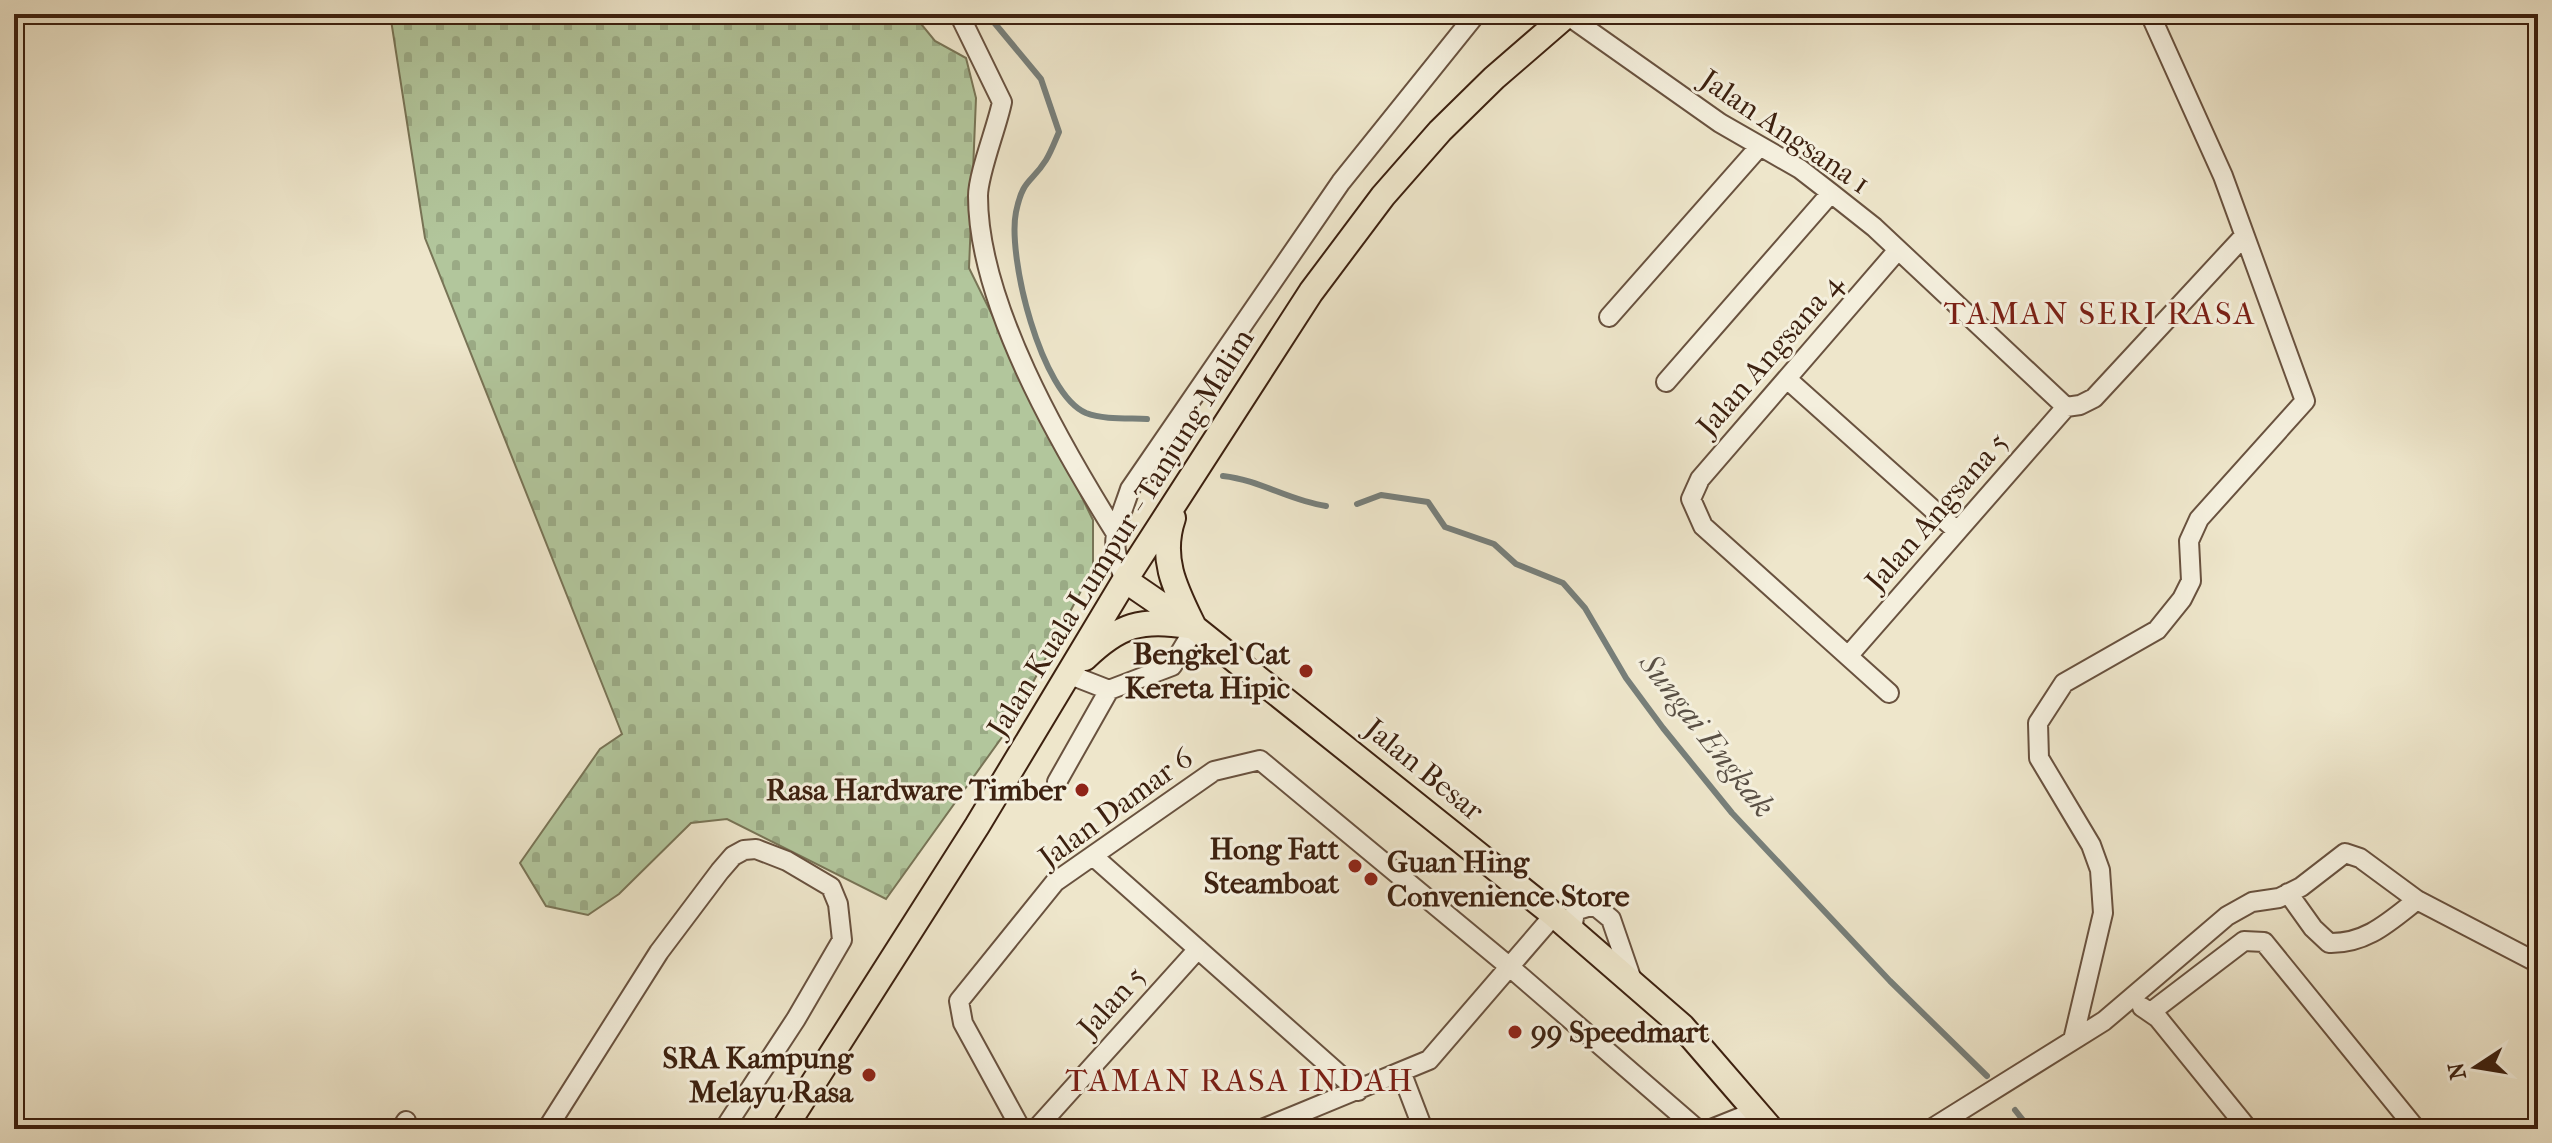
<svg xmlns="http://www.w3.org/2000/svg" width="2552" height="1143" font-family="'IM FELL French Canon',serif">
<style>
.cemetery{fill:url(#cemetery-stones);stroke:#787456;stroke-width:2}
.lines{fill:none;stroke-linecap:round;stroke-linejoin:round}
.stream{stroke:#777f7a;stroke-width:6}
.minor-casing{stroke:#69523f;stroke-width:22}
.major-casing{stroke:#3d2110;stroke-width:28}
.minor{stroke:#f4efdd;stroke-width:18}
.major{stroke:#eee6cb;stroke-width:24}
.poi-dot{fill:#8f2418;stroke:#f4efdd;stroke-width:3}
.labels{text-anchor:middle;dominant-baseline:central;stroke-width:6;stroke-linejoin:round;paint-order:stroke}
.street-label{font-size:30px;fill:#3d2110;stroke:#f4efdd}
.poi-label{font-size:30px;font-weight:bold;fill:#3d2110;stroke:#f4efdd;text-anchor:end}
.neighbourhood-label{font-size:32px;letter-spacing:2px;fill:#7a1f14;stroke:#f4efdd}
.water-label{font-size:32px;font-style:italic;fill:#5a5045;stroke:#f4efdd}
</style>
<defs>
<pattern id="cemetery-stones" width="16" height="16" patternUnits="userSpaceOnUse" patternTransform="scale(2)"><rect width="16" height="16" fill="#b2c69c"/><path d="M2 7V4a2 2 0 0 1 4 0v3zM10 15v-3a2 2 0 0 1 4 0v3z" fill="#9aaa85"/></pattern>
</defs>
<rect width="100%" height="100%" fill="#eee6cb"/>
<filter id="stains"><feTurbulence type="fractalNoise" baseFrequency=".0025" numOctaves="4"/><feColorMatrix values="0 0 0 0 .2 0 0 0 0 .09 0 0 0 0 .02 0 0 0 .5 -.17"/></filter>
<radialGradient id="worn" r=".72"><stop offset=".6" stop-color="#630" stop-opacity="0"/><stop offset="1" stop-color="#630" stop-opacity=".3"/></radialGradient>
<path class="cemetery" d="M395 14H913L935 41 966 58 976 98 969 268 1093 520V568L1010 726 886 899 727 819 691 823 619 894 588 915 546 906 520 863 600 749 622 734 425 238 391 20Z"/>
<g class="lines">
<path class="stream" d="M987 14 1041 79 1059 132C1055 141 1051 152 1046 160 1031 184 1023 178 1016 212 1007 256 1041 394 1086 413 1104 420 1129 418 1147 419
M1223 476C1260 480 1290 501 1326 506
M1357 504 1381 495 1428 502 1445 527 1494 544 1516 564 1563 583 1585 608 1626 678 1663 728 1732 813 1890 981 1987 1076
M2015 1110 2030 1129"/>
<g class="minor-casing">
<path id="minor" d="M959 14 1002 102C997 127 978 174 978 196 978 303 1060 444 1115 532
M1567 15 1720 123 1800 169 1831 193 1874 227 2066 407
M1609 317 1760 146
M1787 379 1957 531
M1666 382 1831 193
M2066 407 2080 405 2094 398 2244 236
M1125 580C1107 540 1117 528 1130 489L1341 182 1476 14
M1849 655 2066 407
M1068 674 1109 690
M1889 693 1703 526 1691 499 1700 479 1897 251
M1057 782 1109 690 1172 666 1195 628
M1093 856 1358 1091
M2288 893 2313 928 2329 943C2366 944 2389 922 2417 900
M1572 931 1575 911 1594 905 1611 919 1633 983
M2142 1007 2158 1018 2248 1129
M2151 1012 2244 941 2264 942 2416 1129
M2073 1040 2103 913 2100 870 2091 845 2039 758 2038 723 2064 683 2157 630 2182 599 2191 581 2189 541 2199 519 2305 401 2223 176 2150 14
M1402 1074 1423 1129
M401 1129 406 1121
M547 1129 659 952 720 871 733 856 744 850 756 849 787 861 831 887 838 904 842 940 796 1019 724 1129
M1021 1129 963 1023 959 1001 1055 882 1214 771 1260 760 1511 968 1697 1129
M1036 1129 1198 949
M1262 1129 1429 1060 1554 915
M1711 1129 1756 1111
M1931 1129 2104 1021 2227 916 2252 902 2279 898 2301 887 2345 853 2360 858 2417 900 2538 963"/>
</g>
<g class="major-casing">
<path id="major" d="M1173 518C1159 559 1176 590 1194 627
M1125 580 1195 628 1554 915 1682 1026 1771 1129
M1085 658C1119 625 1142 618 1188 626
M784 1129 977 826 1125 580 1311 292 1383 196 1440 131 1494 78 1568 14"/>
</g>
<use href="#minor" class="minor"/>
<use href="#major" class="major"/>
</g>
<g class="poi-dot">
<circle cx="1306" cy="671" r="8"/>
<circle cx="1082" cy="790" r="8"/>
<circle cx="1355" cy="866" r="8"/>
<circle cx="1371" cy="879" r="8"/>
<circle cx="1515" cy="1032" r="8"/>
<circle cx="869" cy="1075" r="8"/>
</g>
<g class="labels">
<g class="street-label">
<text transform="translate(1785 132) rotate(34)">Jalan Angsana 1</text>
<text transform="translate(1770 355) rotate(-49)">Jalan Angsana 4</text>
<text transform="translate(1937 512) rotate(-49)">Jalan Angsana 5</text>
<text transform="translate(1121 533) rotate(-58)">Jalan Kuala Lumpur - Tanjung Malim</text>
<text transform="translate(1424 770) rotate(39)">Jalan Besar</text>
<text transform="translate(1116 808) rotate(-36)">Jalan Damar 6</text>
<text transform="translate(1112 1002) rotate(-48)">Jalan 5</text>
</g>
<g class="poi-label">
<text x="1290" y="654">Bengkel Cat<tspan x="1290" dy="34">Kereta Hipic</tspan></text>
<text x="1066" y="790">Rasa Hardware Timber</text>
<text x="1339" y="849">Hong Fatt<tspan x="1339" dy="34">Steamboat</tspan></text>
<text x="1387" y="862" text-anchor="start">Guan Hing<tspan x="1387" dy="34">Convenience Store</tspan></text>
<text x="1531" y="1032" text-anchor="start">99 Speedmart</text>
<text x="853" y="1058">SRA Kampung<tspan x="853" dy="34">Melayu Rasa</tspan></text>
</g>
<g class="neighbourhood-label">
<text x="2100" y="313">TAMAN SERI RASA</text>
<text x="1240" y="1080">TAMAN RASA INDAH</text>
</g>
<g class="water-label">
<text transform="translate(1707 735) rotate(52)">Sungai Engkak</text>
</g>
</g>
<rect width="2552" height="1143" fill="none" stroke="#eee6cb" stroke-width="48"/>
<rect x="16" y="16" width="2520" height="1111" fill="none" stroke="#3d2110" stroke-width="4"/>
<rect x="24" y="24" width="2504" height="1095" fill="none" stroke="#3d2110" stroke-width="2"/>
<g transform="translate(2476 1067) rotate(258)" stroke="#f4efdd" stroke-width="6" paint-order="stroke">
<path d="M0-6L14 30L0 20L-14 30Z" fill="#3d2110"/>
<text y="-12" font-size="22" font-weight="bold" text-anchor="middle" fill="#3d2110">N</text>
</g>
<rect width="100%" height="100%" filter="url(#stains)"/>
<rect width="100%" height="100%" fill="url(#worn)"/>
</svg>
